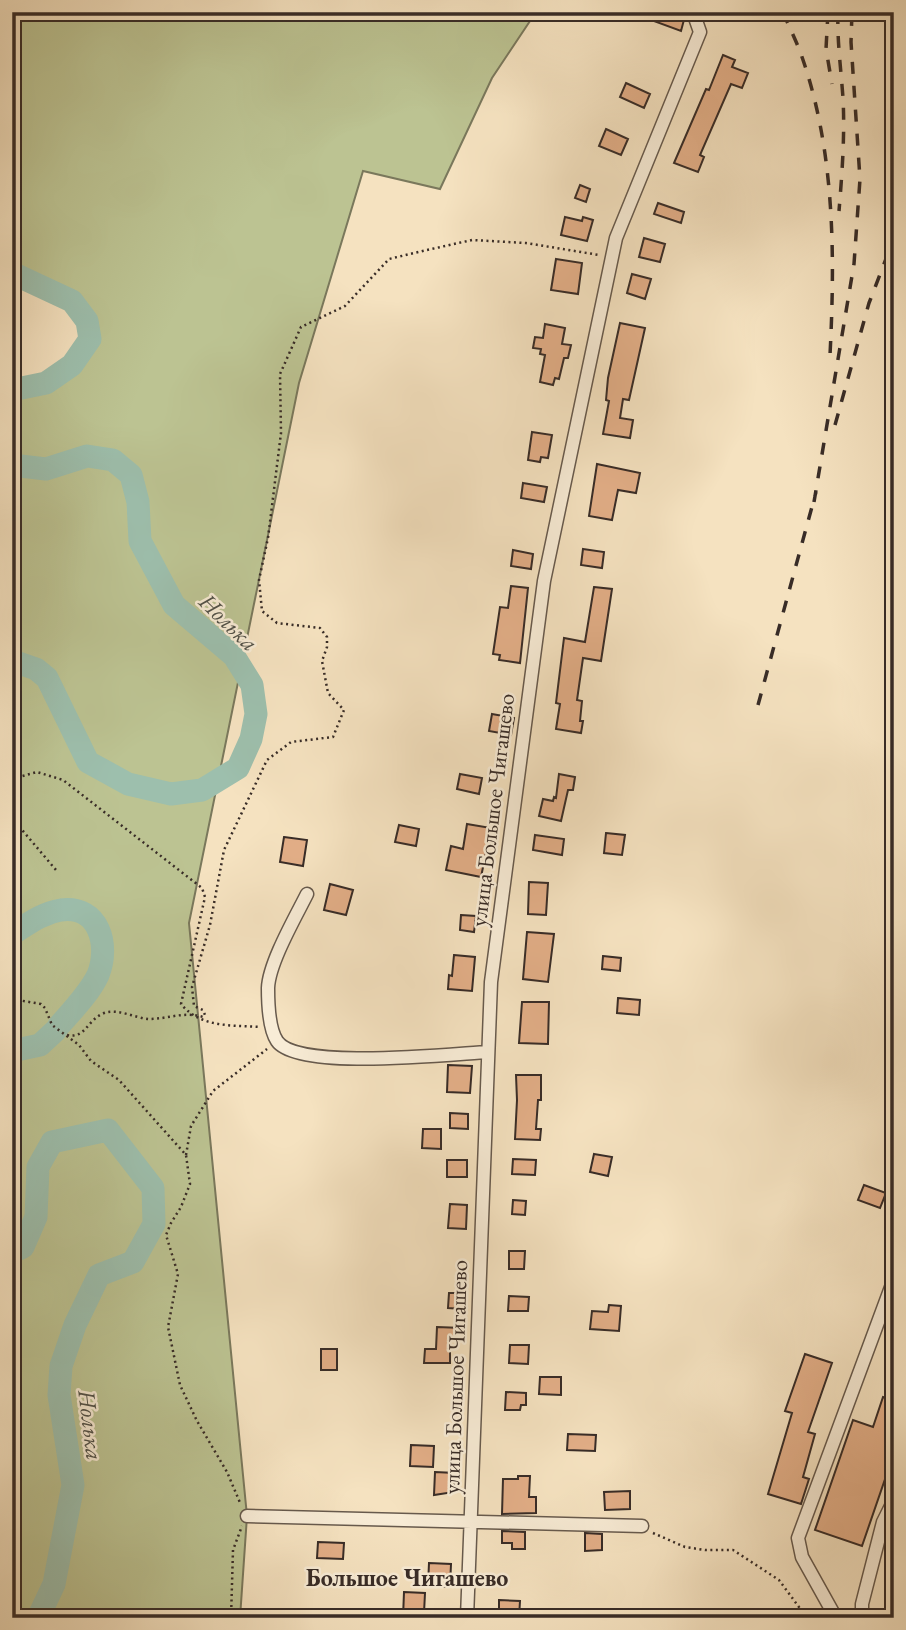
<svg xmlns="http://www.w3.org/2000/svg" width="906" height="1630" font-family="'EB Garamond',serif">
<style>
.green{fill:#bcc392;stroke:#7a785c;stroke-width:2}
.lines{fill:none;stroke-linecap:round;stroke-linejoin:round}
.river{stroke:#9dbfad;stroke-width:23}
.building{fill:#e2ae87;stroke:#382c27;stroke-width:2}
.minor-casing{stroke:#675a4d;stroke-width:15}
.path{stroke:#382c27;stroke-width:2.5;stroke-dasharray:2 3.5;stroke-linecap:butt}
.minor{stroke:#f8ecd6;stroke-width:12}
.rail{stroke:#382c27;stroke-width:3.5;stroke-dasharray:12 12;stroke-linecap:butt}
.labels{text-anchor:middle;dominant-baseline:central;stroke-width:5;stroke-linejoin:round;paint-order:stroke}
.street-label{font-size:23px;fill:#382c27;stroke:#f8ecd6}
.water-label{font-size:24px;font-style:italic;fill:#515148;stroke:#f8ecd6}
.neighbourhood-label{font-size:24px;font-weight:bold;fill:#382c27;stroke:#f8ecd6}
</style>
<rect width="100%" height="100%" fill="#f5e2c0"/>
<filter id="stains"><feTurbulence type="fractalNoise" baseFrequency=".00286" numOctaves="4"/><feColorMatrix values="0 0 0 0 .2 0 0 0 0 .09 0 0 0 0 .02 0 0 0 .5 -.17"/></filter>
<radialGradient id="worn" r=".72"><stop offset=".6" stop-color="#630" stop-opacity="0"/><stop offset="1" stop-color="#630" stop-opacity=".3"/></radialGradient>
<path class="green" d="M12 12H536L492 78 440 189 363 171 299 383 189 923 247 1516 240 1618H12V378L24 388C59 380 69 368 90 339L87 321 72 301 12 273Z"/>
<g class="lines">
<path class="river" d="M12 273 72 301 87 321 90 339 72 365 46 383 12 390
M12 465 46 469 87 456 113 460 131 475 138 502 140 541 174 605 234 656 252 685 256 714 251 739 238 768 202 790 171 794 128 784 88 762 47 678 36 669 16 662 12 663
M12 934C28 924 42 913 61 910 99 905 110 945 98 975 89 994 71 1012 58 1027
M12 1051 40 1045 55 1031
M12 1252 23 1247 36 1217 38 1167 52 1142 108 1130 153 1188 154 1224 133 1262 99 1275 75 1325 61 1366 59 1395 73 1485 54 1584 38 1618"/>
</g>
<path class="building" d="M654 12H673L685 16 681 31 651 20Z
M723 55 735 60 732 67 748 73 742 88 731 84 700 155 704 157 698 172 674 163 706 89 709 90Z
M626 83 650 94 644 108 620 97Z
M606 129 628 139 621 155 599 146Z
M580 185 590 189 586 202 575 198Z
M658 203 684 212 681 223 654 214Z
M565 217 582 221 583 217 593 220 587 241 561 235Z
M644 238 665 244 660 262 639 257Z
M556 259 582 263 578 294 551 290Z
M632 274 651 279 645 299 627 293Z
M620 323 645 328 629 400 623 399 620 418 633 420 630 438 603 434 609 401 606 400 608 378Z
M545 324 565 328 562 344 571 345 568 358H564L559 379 555 378 553 385 540 382 545 355 540 354 541 349 533 348 535 337 543 338Z
M532 432 552 435 548 458 541 457 540 462 528 460Z
M597 464 640 473 636 493 618 490 612 520 589 516Z
M523 483 547 487 544 502 521 498Z
M583 549 604 552 602 568 581 565Z
M513 550 533 554 531 569 511 566Z
M511 586 528 588 520 663 499 660 500 655 493 654 500 607 508 608Z
M594 587 612 589 601 661 583 658 577 700 582 701 580 721H583L581 733 556 729 560 704 556 703 564 638 585 642Z
M492 714 514 718 511 735 489 731Z
M460 774 482 778 479 794 457 789Z
M559 774 575 777 573 790H568L561 821 539 816 543 799 553 801 554 797 556 798Z
M467 824 491 828 481 877 446 870 451 846 463 849Z
M399 825 419 829 416 846 395 842Z
M606 833 625 835 622 855 604 853Z
M535 835 564 839 562 855 533 850Z
M284 837 307 840 303 866 280 862Z
M529 882 548 883 546 915 528 914Z
M330 884 353 890 346 915 324 910Z
M461 915 476 916 474 932 460 930Z
M527 932 554 934 548 982 523 979Z
M454 955 475 957 472 991 448 989 449 975 452 976Z
M603 956 621 958 620 971 602 969Z
M618 998 640 1000 639 1015 617 1013Z
M522 1002H549L548 1044 519 1043Z
M448 1065 472 1066 470 1093 447 1092Z
M516 1075H541V1100H538L536 1129H541L540 1140 515 1139 517 1100Z
M450 1113 468 1114V1129L450 1128Z
M423 1129H441V1149L422 1148Z
M594 1154 612 1157 608 1176 590 1172Z
M513 1159 536 1160 535 1175 512 1174Z
M447 1160H467V1177H447Z
M864 1185 886 1193 880 1208 858 1200Z
M513 1200 526 1201 525 1215 512 1214Z
M450 1204 467 1205 466 1229 448 1228Z
M509 1251H525L524 1269H509Z
M449 1293H462V1309L448 1308Z
M509 1296 529 1297 528 1311H508Z
M609 1305 621 1306 619 1331 590 1329 592 1311 608 1312Z
M437 1327 462 1328 461 1341 450 1340V1363H424L425 1349H436Z
M510 1345H529L528 1364 509 1363Z
M321 1349H337V1370H321Z
M805 1354 832 1363 808 1432 815 1434 803 1477 809 1479 801 1504 768 1494 792 1413 785 1411Z
M540 1377H561V1395L539 1394Z
M506 1392 526 1393V1405H521L520 1410H505Z
M883 1397 894 1401V1453L862 1546 815 1530 853 1420 873 1427Z
M568 1434 596 1435 595 1451 567 1450Z
M411 1445 434 1446 433 1467 410 1466Z
M435 1472 455 1473 454 1492 434 1495Z
M518 1476H530L529 1497H536V1513L502 1514 503 1479H518Z
M630 1491V1509L605 1510 604 1492Z
M502 1531 525 1532V1549H512V1543H502Z
M585 1533 602 1534V1550L585 1551Z
M318 1542 344 1543 343 1559 317 1558Z
M429 1563 451 1564 450 1587 428 1586Z
M404 1592 425 1593 424 1613 419 1612V1618H403Z
M499 1600 520 1601 519 1618H499Z"/>
<g class="lines">
<g class="minor-casing">
<path id="minor" d="M307 894C295 918 269 963 268 988 268 1003 269 1029 277 1041 297 1071 451 1054 488 1052
M247 1516 642 1526
M467 1618 491 982 544 581 616 238 700 32 693 12
M836 1618 802 1557 798 1538 894 1279
M862 1618V1604L883 1522 894 1500
M892 1618 894 1613"/>
</g>
<path class="path" d="M12 779 37 772 63 780 202 888 205 897 181 1004C201 1028 231 1025 260 1027
M12 818 56 870
M12 999 41 1004 45 1008 52 1025 79 1045 91 1061 119 1080 186 1155 190 1184 181 1207 171 1223 166 1235 178 1274 168 1327 180 1385 197 1421 227 1472 241 1505
M67 1035C85 1039 87 1021 102 1014 116 1007 134 1018 149 1019 168 1019 184 1011 203 1017L205 1015 203 1010 194 1006 192 987 210 925 224 850 267 760 291 742 333 737 344 710 328 693 322 661 327 647V637L320 628 277 623 262 611 259 580 268 538 281 433 280 374 301 327 345 306 389 259 427 250 472 240 526 243 599 255
M186 1155 191 1126 213 1091 267 1049
M653 1533 685 1547 705 1550H733L779 1580 807 1618
M231 1618 233 1550 242 1526"/>
<use href="#minor" class="minor"/>
<path class="rail" d="M783 12C789 27 797 42 802 57 835 152 835 255 830 355
M828 12 826 49 832 84
M838 12C837 41 841 69 843 98 845 136 842 174 839 211
M835 425 869 303 894 238
M814 502 854 264 860 179 851 42 852 12
M758 705 816 492"/>
</g>
<g class="labels">
<g class="street-label">
<text transform="translate(492 810) rotate(-83)">улица Большое Чигашево</text>
<text transform="translate(455 1377) rotate(-88)">улица Большое Чигашево</text>
</g>
<g class="water-label">
<text transform="translate(229 622) rotate(44)">Нолька</text>
<text transform="translate(91 1425) rotate(83)">Нолька</text>
</g>
<g class="neighbourhood-label">
<text x="407" y="1577">Большое Чигашево</text>
</g>
</g>
<rect width="906" height="1630" fill="none" stroke="#f5e2c0" stroke-width="42"/>
<rect x="14" y="14" width="878" height="1602" fill="none" stroke="#382c27" stroke-width="3.5"/>
<rect x="21" y="21" width="864" height="1588" fill="none" stroke="#382c27" stroke-width="2"/>
<rect width="100%" height="100%" filter="url(#stains)"/>
<rect width="100%" height="100%" fill="url(#worn)"/>
</svg>
